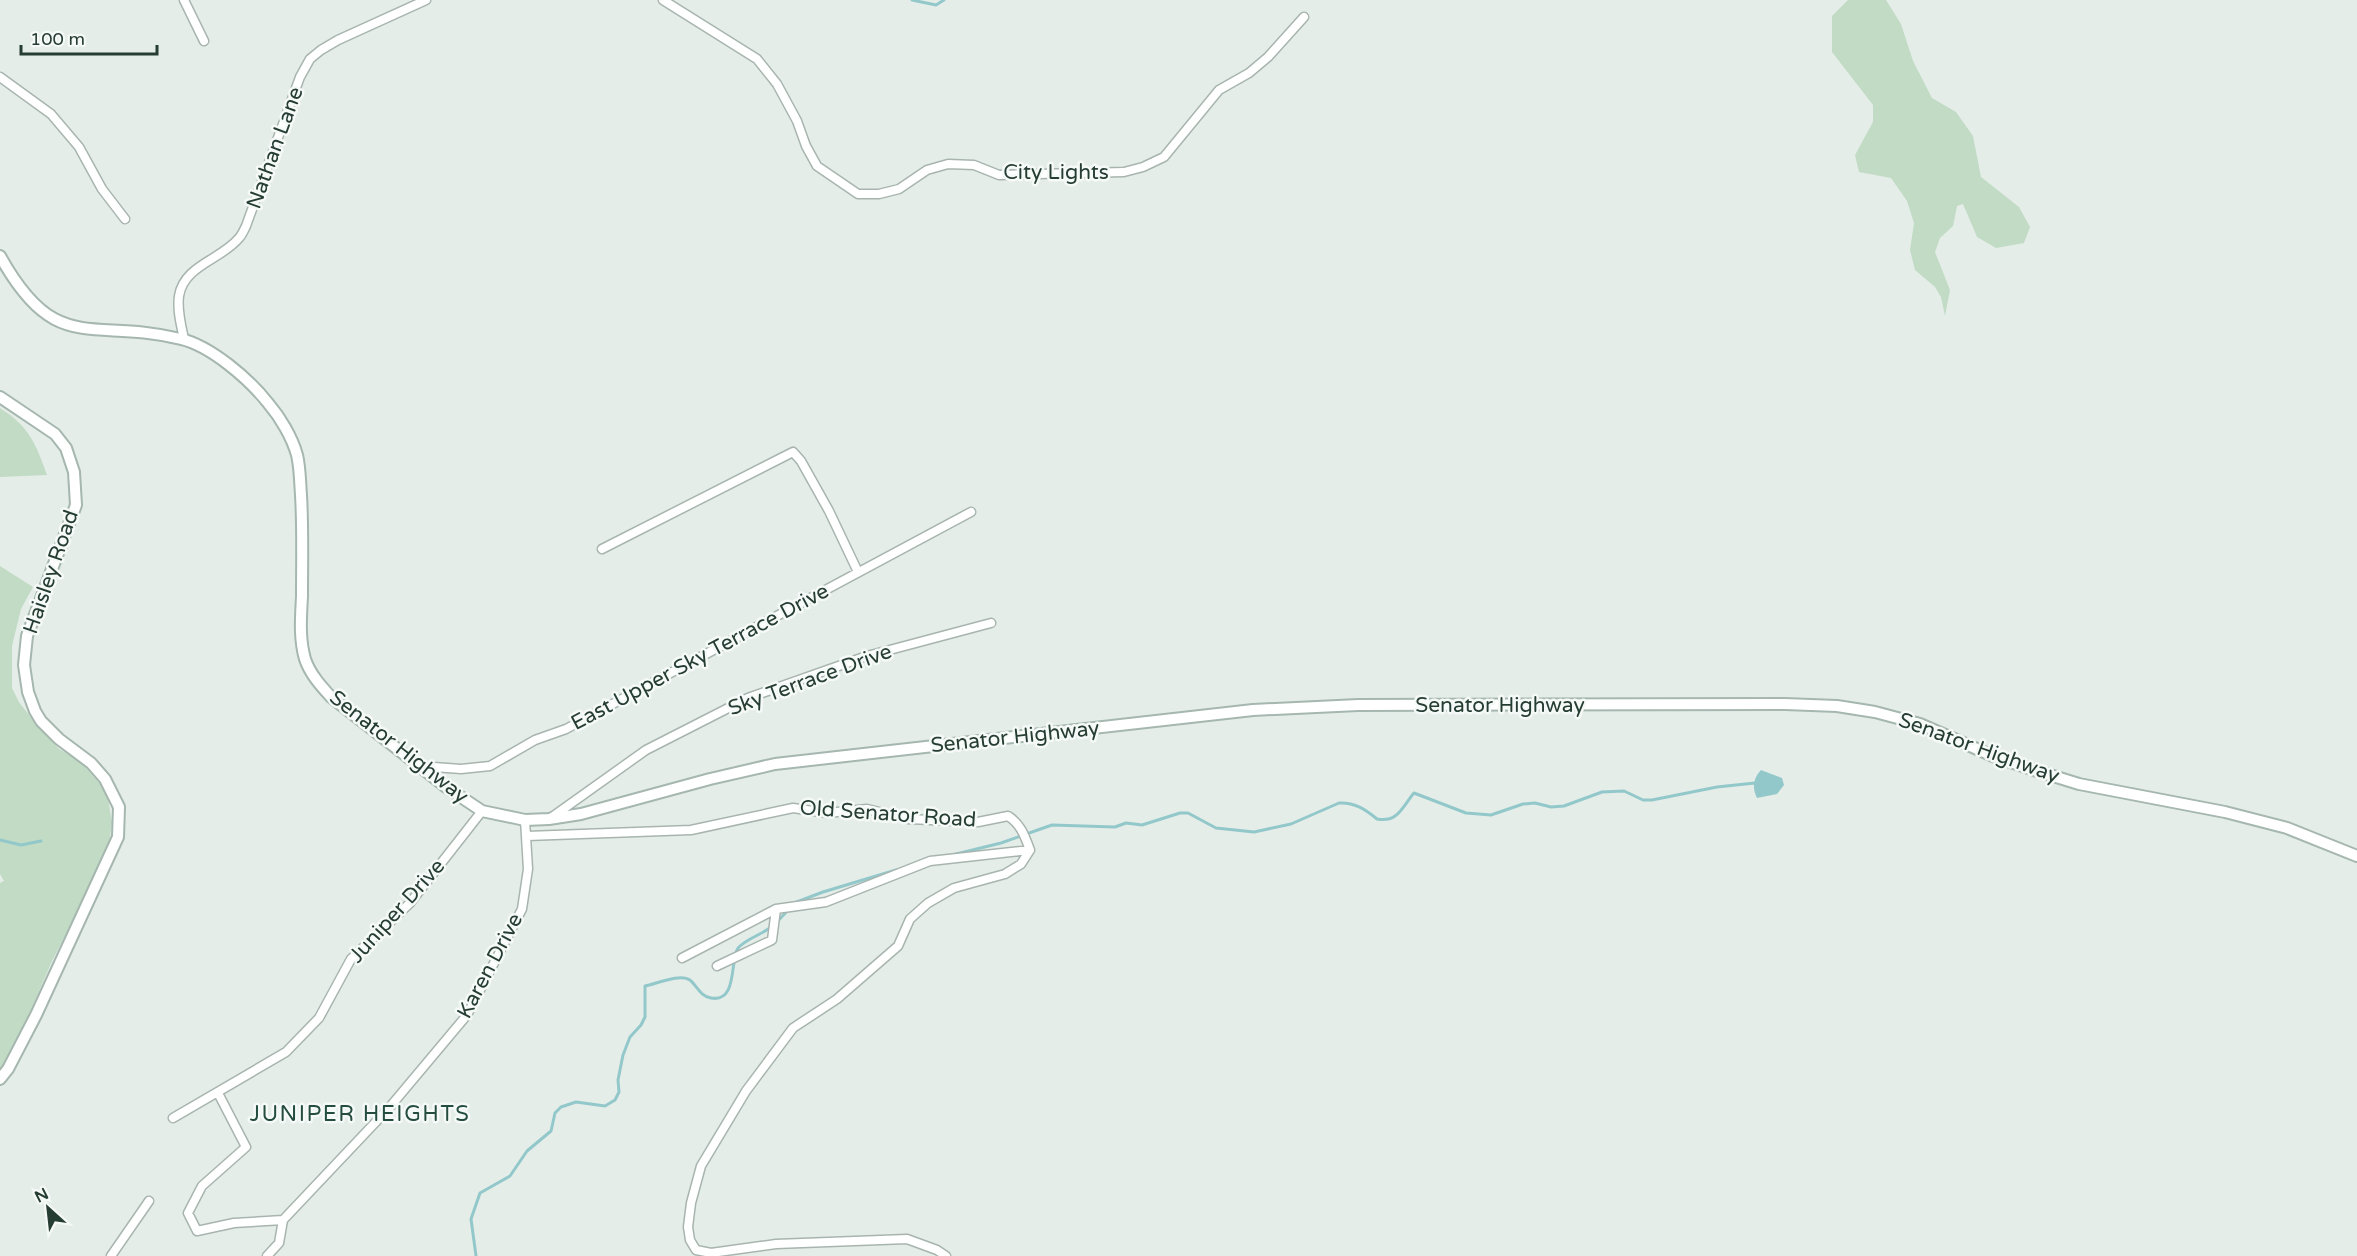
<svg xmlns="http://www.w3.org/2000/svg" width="2357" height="1256" font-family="'Varela Round',sans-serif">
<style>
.green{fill:#c1dbc5}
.water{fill:#93c8cb}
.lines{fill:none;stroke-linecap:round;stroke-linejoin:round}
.stream{stroke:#93c8cb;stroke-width:3}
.street-casing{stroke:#a8b5af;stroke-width:11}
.secondary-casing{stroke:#a5b7af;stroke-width:14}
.street{stroke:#fff;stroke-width:8}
.secondary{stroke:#fff;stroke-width:10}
.labels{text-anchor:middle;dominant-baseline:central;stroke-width:5;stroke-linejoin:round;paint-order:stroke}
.street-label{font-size:21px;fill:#263d34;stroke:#f5f9f7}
.neighbourhood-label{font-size:22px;letter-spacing:1.5px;fill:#244d3f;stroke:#f5f9f7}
</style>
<rect width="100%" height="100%" fill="#e5ede9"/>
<path class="green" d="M1848 0H1886L1901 24 1913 61 1932 98 1956 112 1973 136 1981 177 2019 207 2030 227 2024 243 1996 248 1977 237 1963 204 1957 206 1953 226 1940 238 1935 252 1950 290 1945 316 1941 297 1935 287 1915 270 1910 250 1914 223 1907 201 1891 178 1859 172 1855 155 1873 122V105L1832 52V16Z
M0 408C29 426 36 444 47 475L0 477Z
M0 566 33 587 21 609 12 646V688L19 702 39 728 59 749 80 761 101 785 108 799 112 822 109 844 97 873 52 961 20 1035 0 1070V883L4 881 0 874Z"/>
<path class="water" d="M1761 770 1782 778 1784 785 1777 794 1757 798C1752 788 1753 778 1761 770Z"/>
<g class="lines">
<path class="stream" d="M912 0 936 5 944 0
M0 840 21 845 41 841
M952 855 1001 843 1052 825 1115 827 1126 823 1142 825 1180 813H1188L1216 828 1254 832 1291 824 1339 803C1354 802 1365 809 1377 819 1398 823 1402 807 1414 793L1466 813 1491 815 1523 804 1535 803 1551 807 1564 806 1602 792 1624 791 1643 800H1652L1717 787 1755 783
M794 903 823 892 896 870
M776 923 790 908
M476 1256 471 1219 480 1193 510 1176 527 1151 551 1131 555 1113 561 1107 576 1102 605 1106 615 1100 619 1092 618 1080 623 1055 630 1037 641 1025 645 1017V986C656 984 680 973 690 980 697 986 700 996 711 998 739 1003 729 957 739 947 748 938 761 935 771 927"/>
<g class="street-casing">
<path id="street" d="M184 0 204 41
M663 0 757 59 777 84 797 121 806 146 817 166 858 194H879L899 189 927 170 948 164 974 165 999 175 1124 172 1143 167 1164 157 1219 90 1249 73 1268 57 1304 17
M0 77 51 114 79 147 102 189 125 219
M184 339C181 325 177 310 179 296 184 265 221 260 239 238 242 235 244 230 246 226L300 77 310 59 321 50 338 40 426 0
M602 549 793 452 801 461 829 511 858 572
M420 766 461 769 490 766 535 740 566 729 971 512
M552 817 646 750 748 698 867 656 991 623
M527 836 691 830 793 808 827 813 867 809 908 819 978 822 1008 816C1021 824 1025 837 1030 850L1021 864 1005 874 954 888 928 903 910 919 898 946 837 999 793 1028 746 1091 701 1166 691 1203 688 1227 690 1240 696 1250 711 1253 776 1244 907 1239 937 1250 946 1256
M682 958 776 909 826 902 930 861 1030 850
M717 966 772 940 776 909
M218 1093 246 1147 202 1186 188 1213 197 1231 234 1223 283 1220
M173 1118 286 1052 319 1018 351 959 410 903 482 811
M111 1256 149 1201
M267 1256 279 1243 283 1220 389 1108 467 1015 522 909 528 869 525 820"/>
</g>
<g class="secondary-casing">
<path id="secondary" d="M0 256C56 357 91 317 181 339 211 346 249 379 268 403 280 417 292 437 297 455 300 467 300 482 301 495 303 529 302 562 302 596 301 617 299 638 305 659 310 674 321 686 331 697L446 787 482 811 525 820 549 819 581 814 710 779 775 764 1253 710 1358 705 1785 704 1837 706 1875 712 1920 724 1993 756 2037 771 2079 784 2225 812 2287 828 2357 856
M0 397 55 434 66 448 74 472 76 505 27 636 24 665 28 692 35 711 41 721 59 739 91 763 105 779 119 807 118 837 36 1015 8 1069 0 1079"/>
</g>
<use href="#street" class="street"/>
<use href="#secondary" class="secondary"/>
</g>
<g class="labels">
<g class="street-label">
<text transform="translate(275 148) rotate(-70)">Nathan Lane</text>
<text x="1056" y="172">City Lights</text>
<text transform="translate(51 572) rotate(-71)">Haisley Road</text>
<text transform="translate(700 657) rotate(-28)">East Upper Sky Terrace Drive</text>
<text transform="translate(810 680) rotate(-20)">Sky Terrace Drive</text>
<text x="1500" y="705">Senator Highway</text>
<text transform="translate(1015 737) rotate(-6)">Senator Highway</text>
<text transform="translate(399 747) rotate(38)">Senator Highway</text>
<text transform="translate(1979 748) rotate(20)">Senator Highway</text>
<text transform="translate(888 814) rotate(4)">Old Senator Road</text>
<text transform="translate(397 911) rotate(-48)">Juniper Drive</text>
<text transform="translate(490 966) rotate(-62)">Karen Drive</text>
</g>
<g class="neighbourhood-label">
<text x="360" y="1114">JUNIPER HEIGHTS</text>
</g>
</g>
<g transform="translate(48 1208) rotate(333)" stroke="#f5f9f7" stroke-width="4.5" paint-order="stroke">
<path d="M0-4.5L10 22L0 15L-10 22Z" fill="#263d34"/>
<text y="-9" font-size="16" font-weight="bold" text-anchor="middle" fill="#263d34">N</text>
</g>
<path d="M21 45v9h136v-9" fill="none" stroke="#263d34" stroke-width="3"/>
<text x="30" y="45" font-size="18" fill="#263d34" stroke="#f5f9f7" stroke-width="4.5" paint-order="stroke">100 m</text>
</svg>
